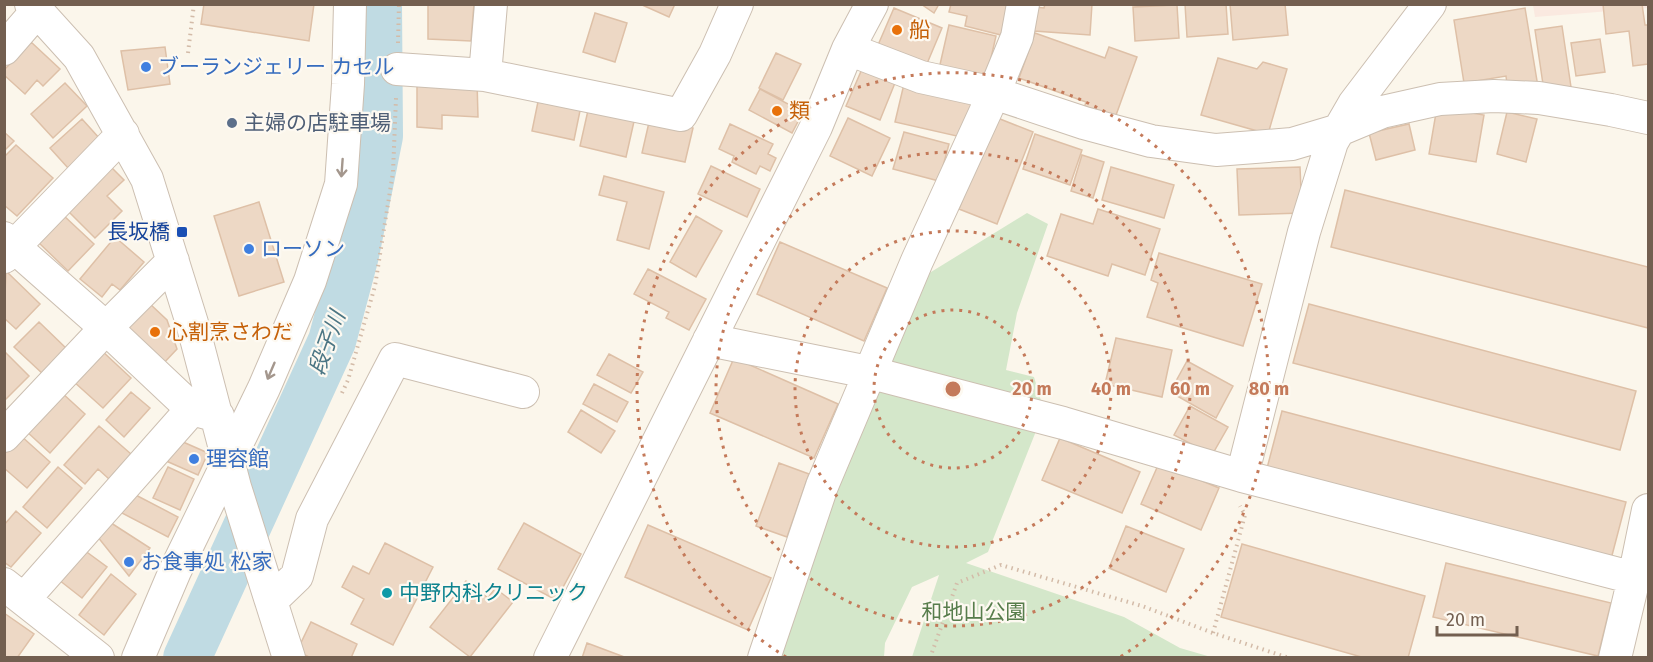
<svg xmlns="http://www.w3.org/2000/svg" width="1653" height="662" font-family="'Fira Sans','Noto Sans JP',sans-serif">
<style>
.commercial{fill:#fae9e0}
.green{fill:#d4e7ca}
.lines{fill:none;stroke-linecap:round;stroke-linejoin:round}
.river{stroke:#c0dbe3;stroke-width:48}
.building{fill:#edd8c5;stroke:#dec0a7;stroke-width:1.5}
.minor-casing{stroke:#ccbfb1;stroke-width:34}
.path{stroke:#d3bba8;stroke-width:4;stroke-dasharray:1.5 4.5;stroke-linecap:butt}
.minor{stroke:#fff;stroke-width:32}
.oneway{stroke:#a4978d}
.ring{fill:none;stroke:#c47a5a;stroke-width:3;stroke-dasharray:3 6}
.food-dot{fill:#e8710a;stroke:#fdf9f1;stroke-width:2}
.shop-dot{fill:#3f7fe0;stroke:#fdf9f1;stroke-width:2}
.service-dot{fill:#5c6f8a;stroke:#fdf9f1;stroke-width:2}
.transit-dot{fill:#1a4fb4;stroke:#fdf9f1;stroke-width:2}
.culture-dot{fill:#0f9aa8;stroke:#fdf9f1;stroke-width:2}
.labels{text-anchor:middle;dominant-baseline:central;stroke-width:4.5;stroke-linejoin:round;paint-order:stroke}
.food-label{font-size:21px;fill:#c56008;stroke:#fdf9f1;text-anchor:start}
.shop-label{font-size:21px;fill:#366cbe;stroke:#fdf9f1;text-anchor:start}
.service-label{font-size:21px;fill:#4e5e75;stroke:#fdf9f1;text-anchor:start}
.transit-label{font-size:21px;fill:#164399;stroke:#fdf9f1;text-anchor:end}
.culture-label{font-size:21px;fill:#0d838f;stroke:#fdf9f1;text-anchor:start}
.park-label{font-size:21px;fill:#577d4c;stroke:#fdf9f1}
.water-label{font-size:22px;font-style:italic;fill:#4c7684;stroke:#fdf9f1}
.centre{fill:#c47a5a;stroke:#fdf9f1;stroke-width:3}
.ring-label{font-size:18px;text-anchor:middle;font-weight:bold;fill:#c47a5a;stroke:#fdf9f1;stroke-width:4.5;stroke-linejoin:round;paint-order:stroke}
</style>
<rect width="100%" height="100%" fill="#fbf6eb"/>
<path class="commercial" d="M1648 4V8L1535 17 1533 5Z"/>
<path class="green" d="M1027 213 1048 224 1017 313 1006 370 1034 377 1044 411 988 552 966 563 1124 617 1180 648 1211 657H912L939 575 912 587 885 643 884 657 771 658 918 280Z"/>
<g class="lines">
<path class="river" d="M187 658 332 341 355 255 379 136 378 4"/>
</g>
<path class="building" d="M204 4H314L309 41 201 24Z
M428 4H474L471 41 428 39Z
M640 4H675L669 17Z
M921 4H939L934 13Z
M951 4H1009L1001 35 965 26 967 16 949 12Z
M1045 4H1092L1090 35 1034 31 1035 7 1044 8Z
M1185 4H1226L1228 34 1187 37Z
M1230 4H1285L1288 35 1233 40Z
M1603 4H1642L1645 25H1648V64L1633 66 1629 31 1606 34Z
M1177 5 1179 38 1135 41 1133 7Z
M894 8 942 28 926 66 878 45Z
M1525 8 1538 87 1508 92 1506 76 1464 83 1454 20Z
M595 13 627 23 615 62 583 52Z
M949 25 996 36 986 80 939 69Z
M1562 26 1571 87 1544 91 1535 30Z
M1035 33 1105 58 1109 47 1137 57 1111 129 1081 118 1086 102 1019 78Z
M1600 39 1605 72 1576 76 1571 43Z
M31 42 60 69 43 86 37 80 25 94 4 75V70Z
M165 47 170 84 128 90 121 51Z
M776 53 801 64 783 100 759 88Z
M1218 58 1257 69 1263 62 1287 69 1268 134 1201 115Z
M862 69 895 83 880 120 846 106Z
M417 81H477L478 117 442 115V129L417 127Z
M65 83 87 106 53 138 31 114Z
M904 84 978 102 961 137 895 122Z
M760 89 803 112 792 133 749 110Z
M540 92 582 101 574 140 532 131Z
M589 106 635 117 626 157 580 146Z
M1437 107 1484 115 1476 162 1429 154Z
M1507 112 1537 119 1526 162 1497 154Z
M995 117 1033 132 997 224 959 209Z
M650 118 693 128 685 162 642 153Z
M848 118 890 138 872 176 830 156Z
M82 119 100 139 68 168 50 148Z
M730 124 773 144 768 154 776 158 770 171 760 166 756 174 732 162 734 156 719 149Z
M1409 124 1415 150 1376 160 1369 133Z
M4 132 14 141 4 151Z
M904 132 949 144 939 181 893 169Z
M1035 134 1082 150 1070 185 1023 169Z
M16 145 53 178 17 216 4 205V157Z
M1082 155 1104 162 1093 198 1071 191Z
M107 163 124 180 107 196 122 211 95 238 63 206Z
M711 166 760 189 747 217 698 194Z
M1111 167 1174 185 1164 218 1102 200Z
M1300 167 1302 213 1239 215 1237 169Z
M604 176 664 192 649 249 617 240 627 202 599 195Z
M1345 190 1648 267V328L1331 247Z
M259 202 284 282 239 296 214 216Z
M1098 209 1160 229 1145 275 1112 264 1108 276 1047 256 1061 214 1093 224Z
M62 214 94 244 68 271 36 240Z
M696 216 722 231 696 277 670 262Z
M115 237 144 262 120 290 112 284 102 297 80 279Z
M780 242 887 288 864 341 757 294Z
M1159 253 1262 284 1243 346 1147 317 1158 283 1151 280Z
M648 269 706 299 689 330 666 318 669 312 634 294Z
M6 271 40 304 16 329 4 318Z
M149 303 167 320 177 349 161 366 123 330Z
M1309 304 1636 391 1620 450 1293 363Z
M39 322 68 350 44 375 14 347Z
M1116 338 1172 350 1162 397 1105 384Z
M101 350 131 378 103 408 73 381Z
M6 353 29 376 4 401V354Z
M609 354 643 372 631 393 597 375Z
M734 358 838 404 814 458 710 413Z
M1187 361 1233 386 1216 418 1170 392Z
M594 384 628 402 617 422 583 404Z
M61 392 85 414 50 453 25 430Z
M131 392 150 408 124 437 106 420Z
M1190 406 1228 427 1212 455 1174 435Z
M581 410 615 431 601 453 568 432Z
M1282 411 1626 502 1610 563 1266 472Z
M99 426 131 454 109 479 98 469 85 484 64 465Z
M20 435 50 462 27 488 4 468V452Z
M174 438 208 453 198 475 164 460Z
M1060 438 1140 472 1122 513 1042 480Z
M779 463 809 474 787 537 756 526Z
M1159 463 1219 488 1201 530 1141 504Z
M58 467 82 488 47 528 23 507Z
M168 467 194 479 180 510 153 498Z
M128 491 178 517 168 537 118 511Z
M16 511 41 533 11 567 4 562V525Z
M108 521 150 548 129 576 97 536Z
M524 523 581 554 556 600 498 569Z
M648 525 771 578 748 630 625 577Z
M1126 526 1184 549 1166 592 1109 568Z
M385 543 433 567 393 645 351 624 364 599 342 587 353 566 369 574Z
M1242 544 1425 596 1408 658H1365L1221 617Z
M84 550 107 567 82 598 59 580Z
M1446 563 1611 603 1598 656 1433 617Z
M111 574 136 594 104 635 79 615Z
M466 581 488 598 495 588 513 602 470 657 430 627Z
M4 613 34 634 17 658H4Z
M311 622 357 644 351 658H311L297 651Z
M587 643 627 658H582Z"/>
<g class="lines">
<g class="minor-casing">
<path id="minor" d="M31 4 79 57 147 179 192 323 235 487 289 658
M491 4 485 75 681 115 715 54 737 4
M1430 4 1354 104 1332 142 1304 232 1242 476 1634 578 1648 510
M4 49 37 11
M848 49 921 77 994 93 1084 123 1151 141 1216 150 1292 144 1339 130 1382 112 1440 99 1494 96 1539 98 1611 110 1648 118
M397 69 485 75
M4 238 106 328 192 409 218 416
M4 257 123 134
M709 340 868 372 1063 423 1242 476
M4 436 106 328 173 261
M4 584 98 658
M25 598 192 409
M272 600 297 576 312 519 395 359 523 392
M138 658 175 571 264 388 310 281 341 184 348 84 350 4
M550 658 816 127 848 49 872 4
M764 658 822 486 917 261 994 93 1017 37 1023 4
M1615 658 1634 578"/>
</g>
<path class="path" d="M398 43 399 4
M188 53 194 4
M342 393 348 380 375 286 393 172 396 98
M1213 633 1245 515 1240 506
M930 658 957 583 1001 565 1142 606 1213 633 1289 658"/>
<use href="#minor" class="minor"/>
</g>
<defs><path id="oneway-shaft" d="M-6 0H5M1.5-3L5.5 0L1.5 3" fill="none" stroke-width="1.6" stroke-linecap="round" stroke-linejoin="round" transform="scale(1.5)"/></defs>
<g class="oneway">
<use href="#oneway-shaft" transform="translate(342 168) rotate(94)"/>
<use href="#oneway-shaft" transform="translate(271 371) rotate(113)"/>
</g>
<g class="ring">
<circle cx="953" cy="389" r="79"/>
<circle cx="953" cy="389" r="158"/>
<circle cx="953" cy="389" r="237"/>
<path d="M786 657A316 316 0 1 1 1120 657"/>
</g>
<g class="food-dot">
<circle cx="897" cy="30" r="6"/>
<circle cx="777" cy="111" r="6"/>
<circle cx="155" cy="332" r="6"/>
</g>
<g class="shop-dot">
<circle cx="146" cy="67" r="6"/>
<circle cx="249" cy="249" r="6"/>
<circle cx="194" cy="459" r="6"/>
<circle cx="129" cy="562" r="6"/>
</g>
<circle class="service-dot" cx="232" cy="123" r="6"/>
<rect class="transit-dot" x="176" y="226" width="12" height="12" rx="3"/>
<circle class="culture-dot" cx="387" cy="593" r="6"/>
<g class="labels">
<g class="food-label">
<text x="909" y="30">船</text>
<text x="789" y="111">類</text>
<text x="167" y="332">心割烹さわだ</text>
</g>
<g class="shop-label">
<text x="158" y="67">ブーランジェリー カセル</text>
<text x="261" y="249">ローソン</text>
<text x="206" y="459">理容館</text>
<text x="141" y="562">お食事処 松家</text>
</g>
<g class="service-label">
<text x="244" y="123">主婦の店駐車場</text>
</g>
<g class="transit-label">
<text x="170" y="232">長坂橋</text>
</g>
<g class="culture-label">
<text x="399" y="593">中野内科クリニック</text>
</g>
<g class="park-label">
<text x="974" y="612">和地山公園</text>
</g>
<g class="water-label">
<text transform="translate(327 343) rotate(-70)">段子川</text>
</g>
</g>
<circle cx="953" cy="389" r="9" class="centre"/>
<g class="ring-label">
<text x="1032" y="395">20 m</text>
<text x="1111" y="395">40 m</text>
<text x="1190" y="395">60 m</text>
<text x="1269" y="395">80 m</text>
</g>
<rect width="1653" height="662" fill="none" stroke="#735f50" stroke-width="12"/>
<path d="M1437 626v9h80v-9" fill="none" stroke="#735f50" stroke-width="3"/>
<text x="1446" y="626" font-size="18" fill="#735f50" stroke="#fdf9f1" stroke-width="4.5" paint-order="stroke">20 m</text>
</svg>
